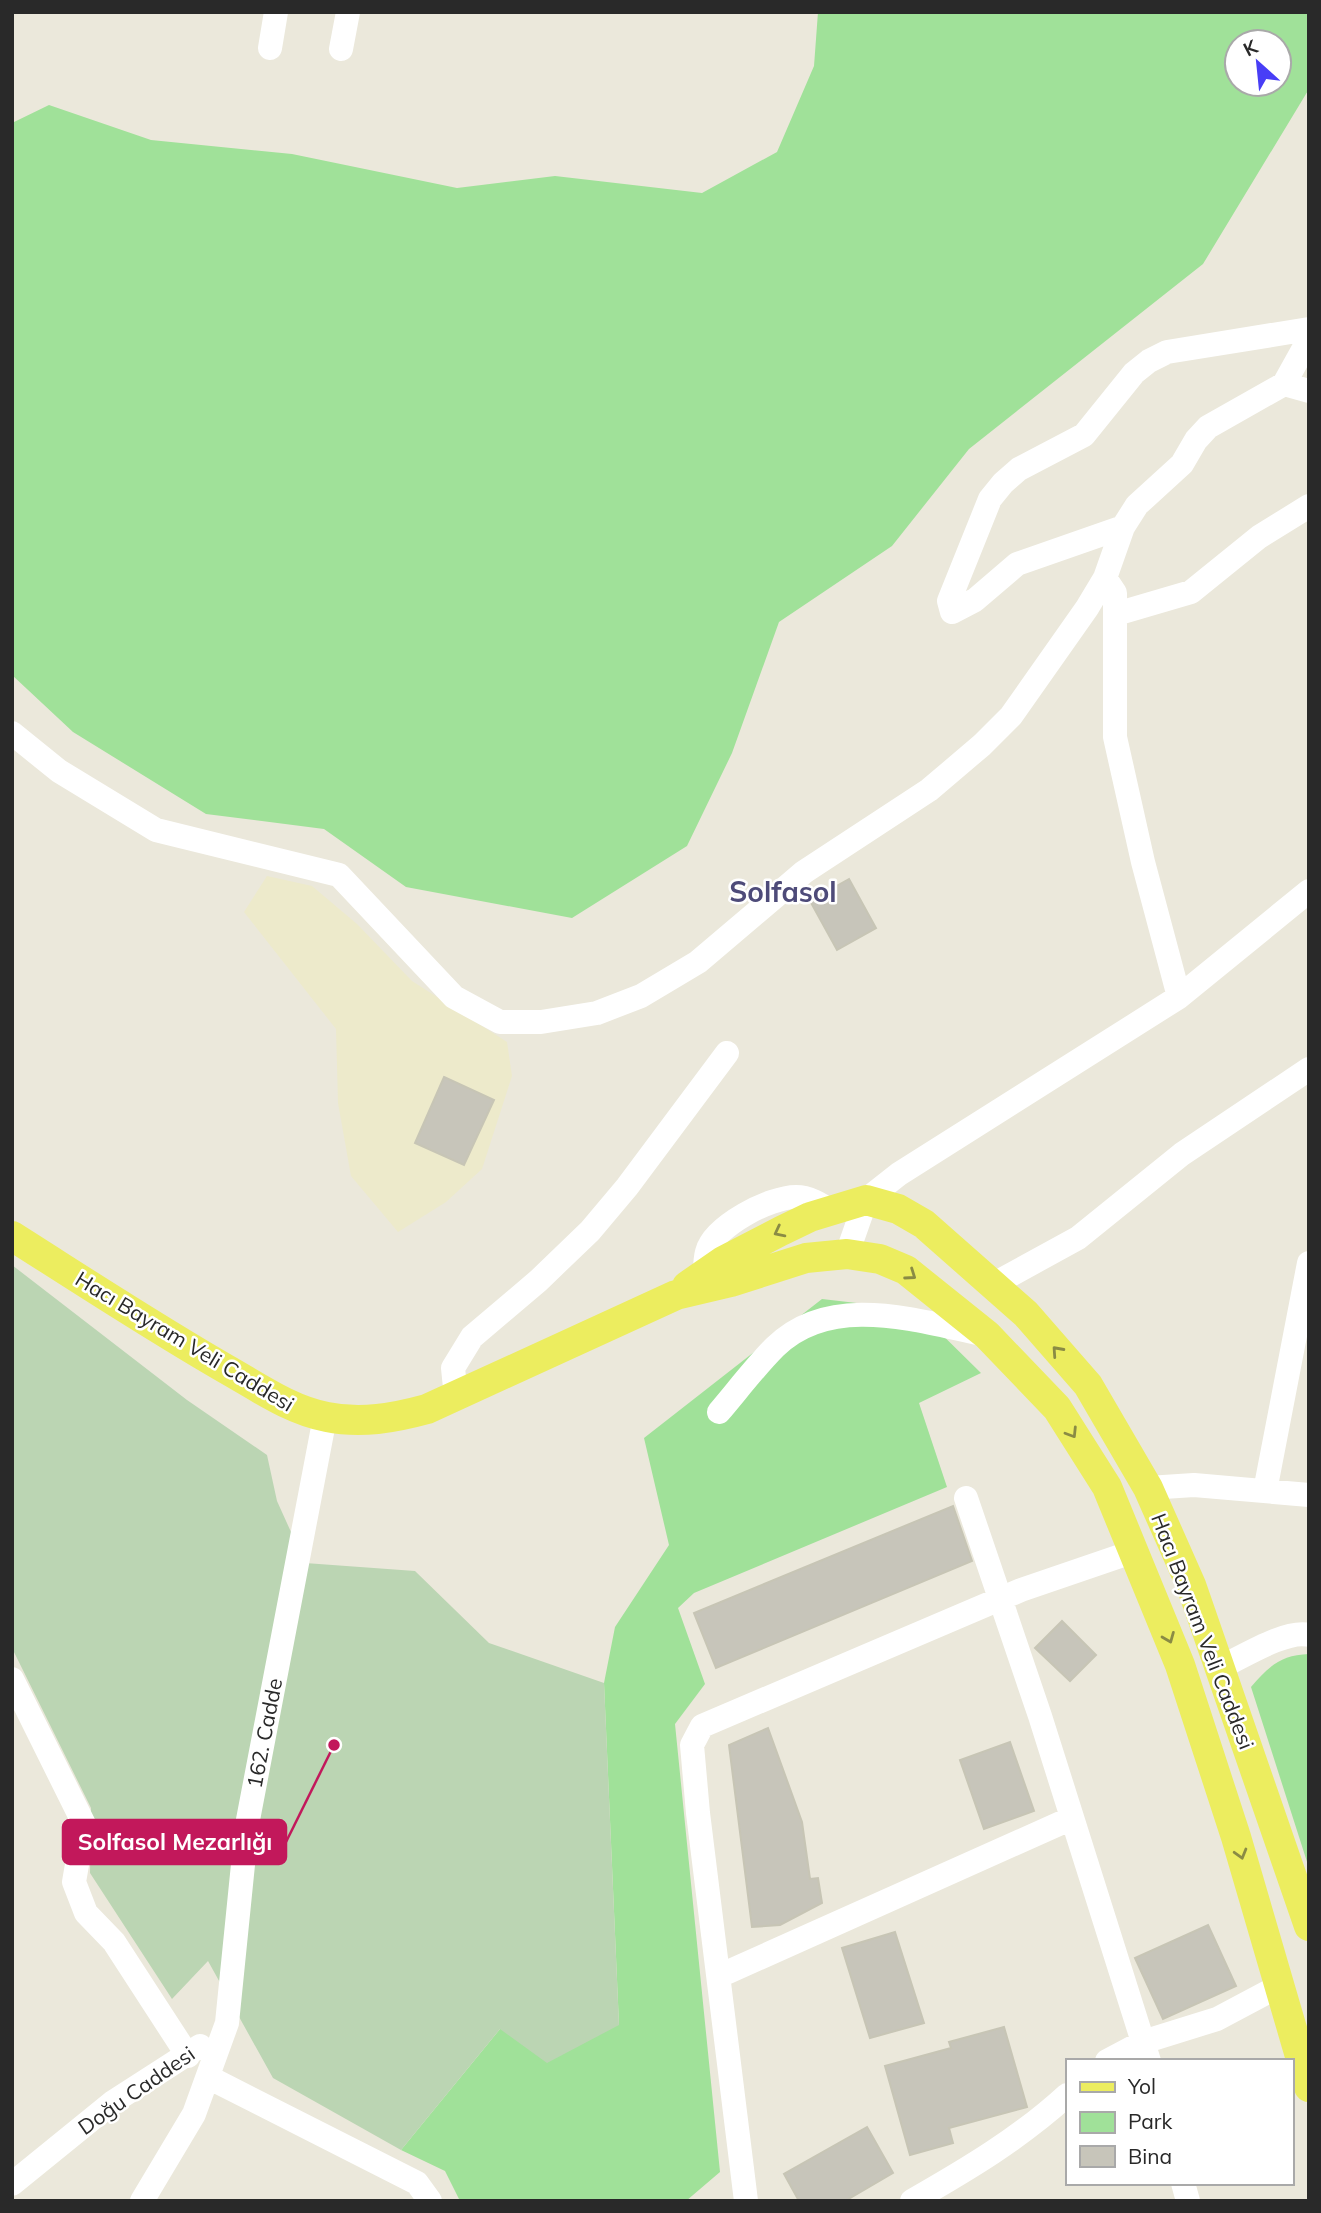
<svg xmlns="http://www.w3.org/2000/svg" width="1321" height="2213" font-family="Mulish,sans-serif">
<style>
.education{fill:#edeacb}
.green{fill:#a0e199;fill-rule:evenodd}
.cemetery{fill:#bbd5b3}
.building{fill:#c7c5ba;stroke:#c7c5b5;stroke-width:2}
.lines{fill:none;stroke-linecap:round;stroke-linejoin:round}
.minor{stroke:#fff;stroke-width:24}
.major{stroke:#eced5f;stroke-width:30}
.oneway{stroke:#8a8b44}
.labels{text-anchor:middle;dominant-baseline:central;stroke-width:5;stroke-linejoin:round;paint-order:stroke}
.street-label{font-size:21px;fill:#292929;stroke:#fff}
.district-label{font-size:28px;font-weight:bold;fill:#4e4b79;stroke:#fff}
.leader{fill:none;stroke:#c2185b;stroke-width:2.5}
.callout-dot{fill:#c2185b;stroke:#fff;stroke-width:2.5}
.callout{fill:#c2185b;stroke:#c2185b;stroke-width:2.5}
.callout-label{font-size:23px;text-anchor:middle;font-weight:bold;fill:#fff}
</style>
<rect width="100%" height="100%" fill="#ebe8db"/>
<path class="education" d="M267 876 312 886 357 924 412 981 507 1042 512 1076 482 1169 446 1202 398 1232 351 1176 338 1103 336 1029 244 912Z"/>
<path class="green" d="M818 12H1309V89L1203 264 969 449 892 546 779 622 732 753 687 846 572 918 406 887 324 829 206 814 73 732 12 675V123L49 105 151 140 292 154 457 188 555 176 702 193 777 152 814 66ZM1237 42H1279V84H1237Z
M822 1299 917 1310 981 1373 919 1403 947 1487 694 1593 678 1608 705 1684 675 1724 720 2172 686 2201H460L445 2171 401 2150 500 2029 619 2025 604 1683 615 1627 669 1545 644 1438Z
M1309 1654V1868L1251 1687C1269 1666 1281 1655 1309 1654Z"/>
<path class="cemetery" d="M12 1265 187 1400 267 1455 277 1501 305 1563 415 1571 489 1643 604 1683 619 2025 547 2063 500 2029 401 2150 273 2078 208 1961 172 1999 90 1873 91 1808 12 1648Z"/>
<path class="building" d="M849 879 876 928 837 950 810 901Z
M444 1077 494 1100 464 1165 415 1143Z
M953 1506 972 1561 716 1668 694 1613Z
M1062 1621 1096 1655 1070 1681 1035 1648Z
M768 1728 802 1822 810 1879 818 1878 822 1903 780 1925 752 1927 729 1745Z
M1010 1742 1034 1811 984 1829 960 1760Z
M1208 1925 1236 1986 1163 2019 1135 1958Z
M895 1932 924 2023 870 2038 842 1948Z
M1004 2027 1027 2107 949 2128 953 2143 910 2155 885 2066 951 2048 949 2042Z
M867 2127 893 2173 845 2201H799L784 2174Z"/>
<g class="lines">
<path class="minor" d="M270 48 276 12
M341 49 348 12
M1284 384 1309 391
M1123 527 1017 564 975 600 952 612 949 601 990 499 1003 483 1019 469 1084 435 1134 373 1149 361 1167 352 1309 329
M1105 578 1115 593V737L1143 862 1179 997
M1116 614 1191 592 1259 537 1309 506
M12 733 59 771 156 830 339 875 454 997 500 1022H541L597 1013 641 996 698 962 804 872 929 790 982 745 1011 716 1087 608 1105 578 1123 527 1137 505 1182 464 1196 440 1208 427 1284 384 1309 339
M847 1254 866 1200 899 1174 1179 997 1309 891
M705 1274C705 1267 705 1259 707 1252 714 1226 770 1197 796 1197 809 1197 820 1204 831 1211
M994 1284 1078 1238 1182 1154 1309 1069
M456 1397 453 1368 472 1337 538 1281 590 1231 627 1187 727 1053
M719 1412C737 1391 755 1367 775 1347 832 1291 920 1322 987 1335
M1148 1488 1194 1485 1309 1495
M1265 1491 1309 1263
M966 1498 1040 1716 1149 2061
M1219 1668C1241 1658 1286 1629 1309 1635
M12 1679 84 1824 74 1882 86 1913 114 1942 188 2056
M719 1976 1072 1818
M1107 2061 1143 2042 1217 2019 1279 1986
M208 2077 417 2183 430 2201
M1183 2183 1188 2201
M12 2184 113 2102 200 2046
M142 2201 194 2114 227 2023 247 1825 325 1417
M746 2201 698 1813 692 1745 702 1726 1021 1590 1135 1551
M912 2201C968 2169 1020 2138 1067 2095"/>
<path class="major" d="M12 1236C83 1281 153 1327 226 1369 258 1387 290 1410 327 1417 361 1424 394 1418 427 1409L676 1295 731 1282 806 1258 847 1254 880 1259 906 1270 987 1335 1057 1408 1107 1487 1180 1665 1236 1837 1309 2087
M687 1286 723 1261 781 1231 810 1217 866 1200 898 1209 924 1224 1026 1314 1088 1385 1148 1488 1191 1585 1309 1926"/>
</g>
<defs><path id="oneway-chevron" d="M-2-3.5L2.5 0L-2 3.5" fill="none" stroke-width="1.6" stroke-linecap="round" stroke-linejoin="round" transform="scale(1.75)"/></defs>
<g class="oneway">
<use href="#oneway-chevron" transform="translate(779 1232) rotate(153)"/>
<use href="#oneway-chevron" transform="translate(911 1275) rotate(35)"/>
<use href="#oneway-chevron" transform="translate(1057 1351) rotate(-132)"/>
<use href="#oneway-chevron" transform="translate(1072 1433) rotate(58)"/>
<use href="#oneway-chevron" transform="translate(1169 1638) rotate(68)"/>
<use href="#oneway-chevron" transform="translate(1241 1854) rotate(74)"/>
</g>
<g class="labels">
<g class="street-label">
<text transform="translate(185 1341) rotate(31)">Hacı Bayram Veli Caddesi</text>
<text transform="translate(1203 1631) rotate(69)">Hacı Bayram Veli Caddesi</text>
<text transform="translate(264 1733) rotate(-79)">162. Cadde</text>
<text transform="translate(136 2090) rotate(-35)">Doğu Caddesi</text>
</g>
<g class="district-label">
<text x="783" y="891">Solfasol</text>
</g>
</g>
<path class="leader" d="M334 1745L286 1842"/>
<circle class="callout-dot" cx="334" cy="1745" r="7"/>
<rect class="callout" x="63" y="1820" width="223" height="44" rx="7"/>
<g class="callout-label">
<text x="175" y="1850">Solfasol Mezarlığı</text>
</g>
<rect width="1321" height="2213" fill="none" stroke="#292929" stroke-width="28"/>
<rect x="1066" y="2059" width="228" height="126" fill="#ffffff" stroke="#a9a9a9" stroke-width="2"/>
<rect x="1080" y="2082" width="35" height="10" fill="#eced5f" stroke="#a9a9a9" stroke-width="2"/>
<text x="1128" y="2094" font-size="21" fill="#292929">Yol</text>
<rect x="1080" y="2112" width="35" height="21" fill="#a0e199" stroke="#a9a9a9" stroke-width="2"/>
<text x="1128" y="2129" font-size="21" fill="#292929">Park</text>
<rect x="1080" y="2146" width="35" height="21" fill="#c7c5ba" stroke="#a9a9a9" stroke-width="2"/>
<text x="1128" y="2164" font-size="21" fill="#292929">Bina</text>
<g transform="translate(1258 63) rotate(333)"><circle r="33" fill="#ffffff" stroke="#a9a9a9" stroke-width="2"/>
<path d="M0-5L12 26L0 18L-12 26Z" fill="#483ef6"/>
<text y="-10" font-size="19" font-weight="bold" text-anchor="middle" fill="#292929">K</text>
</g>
</svg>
